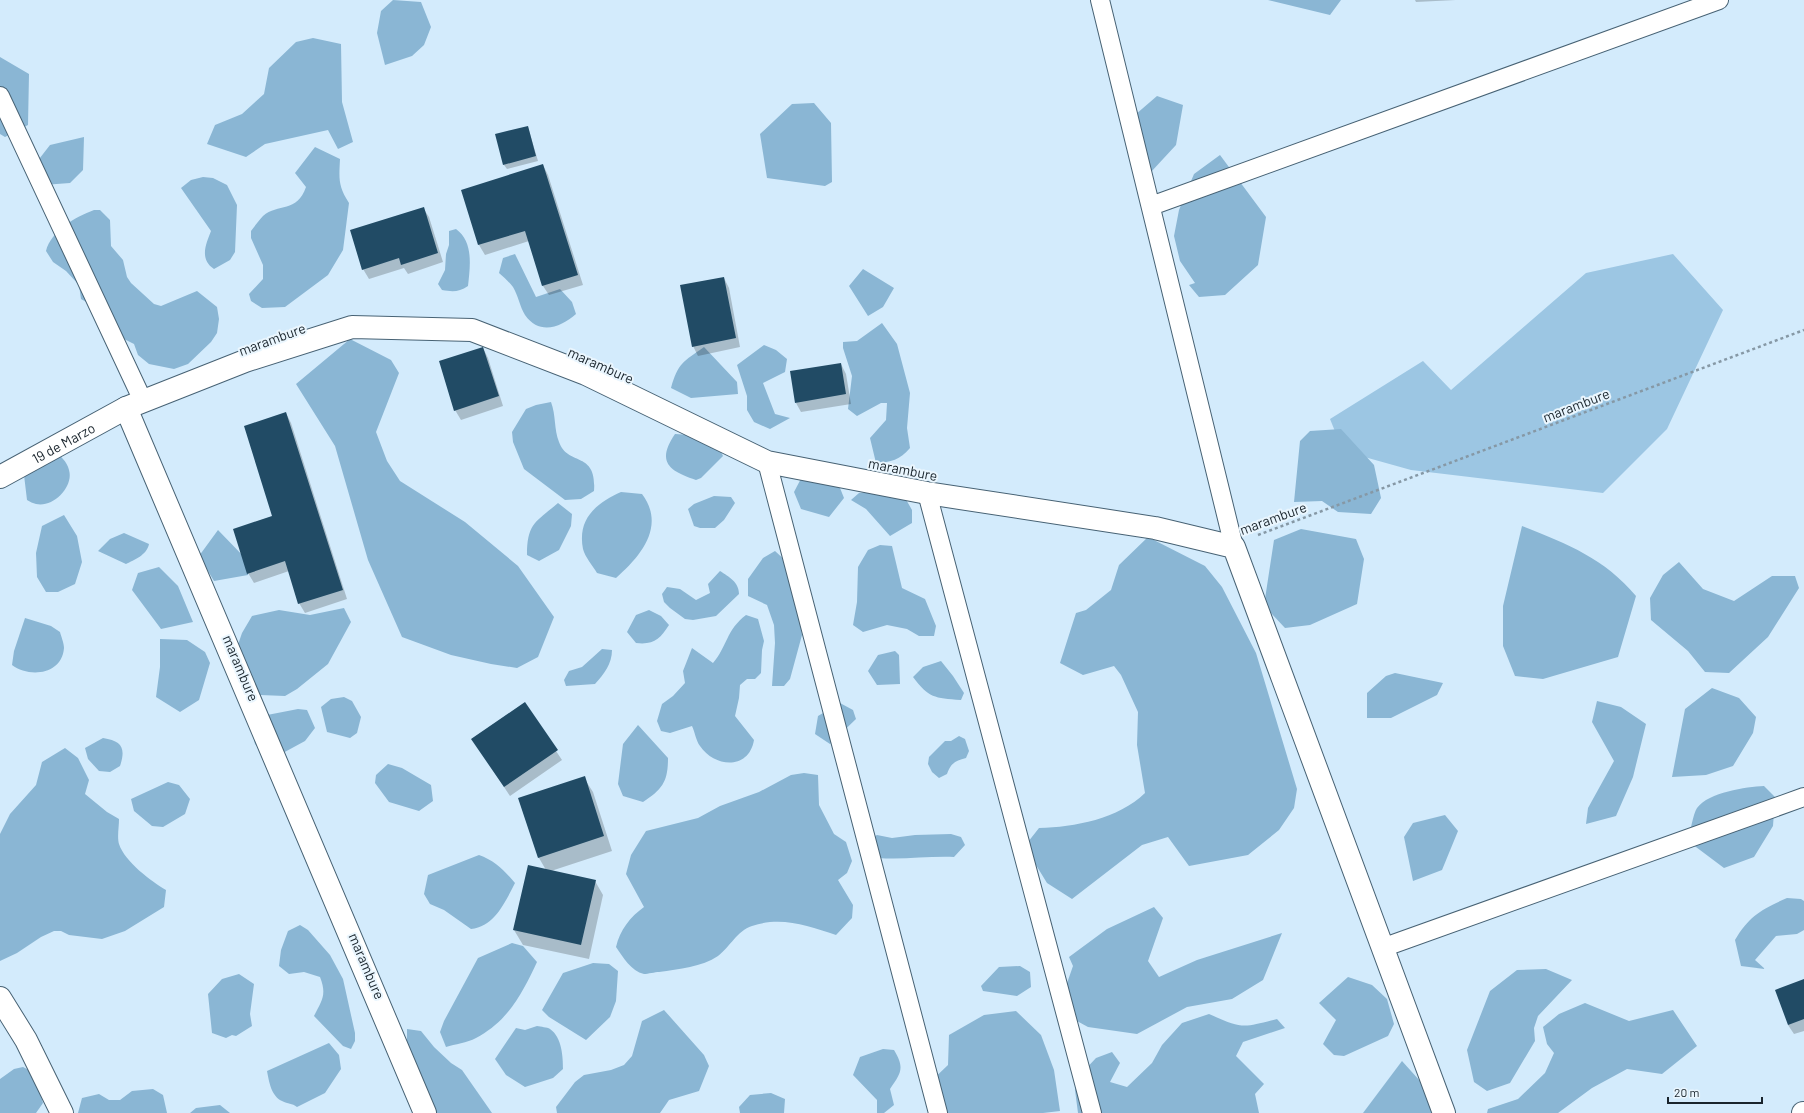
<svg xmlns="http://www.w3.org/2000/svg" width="1804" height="1113" font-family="Barlow,sans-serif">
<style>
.green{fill:#9cc6e3}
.forest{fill:#8ab6d4}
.shadow{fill:#0003}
.building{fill:#214b65}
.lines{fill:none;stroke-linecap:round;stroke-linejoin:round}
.lane-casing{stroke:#476274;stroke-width:20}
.street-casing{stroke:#476274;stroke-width:24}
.path{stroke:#8698a5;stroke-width:2.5;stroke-dasharray:3 3;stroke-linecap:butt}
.lane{stroke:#fff;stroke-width:18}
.street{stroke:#fff;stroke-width:22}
.labels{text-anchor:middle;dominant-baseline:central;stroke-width:4;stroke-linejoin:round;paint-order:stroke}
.street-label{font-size:14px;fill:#19242c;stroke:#eaf6fe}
</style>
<rect width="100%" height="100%" fill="#d3ebfc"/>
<path class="green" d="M1673 254 1723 310 1667 429 1603 493 1411 470 1343 451 1330 419 1423 361 1451 390 1586 273Z"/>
<path class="forest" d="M393 0 421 2 431 27 424 45 412 56 385 65 377 33 381 11Z
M1268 0H1341L1330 15Z
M313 38 341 44 342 102 353 142 338 149 328 130 265 144 246 157 207 144 215 125 242 114 264 94 269 68 296 42Z
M0 57 29 74 28 125 5 137 0 134Z
M1157 96 1183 105 1176 145 1151 172C1124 154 1125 153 1128 121Z
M814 103 831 123 832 182 825 186 767 178 760 134 792 104Z
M84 137 83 170 70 183 43 185 36 163 50 145Z
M315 147 340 159C339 179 338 186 349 203L343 250 328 275 285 307 262 308 251 301 249 294 263 279V265L251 238V231C255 226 259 220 263 216 278 203 297 213 306 187L295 173Z
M1220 155 1266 217 1258 265 1225 295 1199 297 1189 285 1195 283 1180 261 1174 236 1179 210 1194 174Z
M203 177 213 178 227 185 237 205 235 252 230 260 214 269C199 259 206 244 211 231L181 188 191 180Z
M94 210H100L110 220 111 246 123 260 127 277 131 283 154 304 161 306 197 291 217 307 219 319 217 333 211 342 188 364 174 369 149 364 138 355 134 344 114 334 97 308 81 299 79 285 66 271 53 262 46 251C51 231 75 217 94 210Z
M456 229C474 242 470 267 468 286 459 292 453 292 442 290L438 284 445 270 446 254 449 245V231Z
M515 254 536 297 560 289 572 302 576 314C561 327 540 336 525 315 520 307 518 295 513 287 509 282 504 277 499 273L503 258Z
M863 269 894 288 883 307 868 316 849 286Z
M882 323 897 344 910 393 907 428 910 448C900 460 891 462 876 463L870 438 886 420 887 403H881L857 416 848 409 852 376 843 348V342L857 341Z
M350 339 391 360 399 373 376 432 387 461 400 481 465 522 518 566 554 617 538 657 517 668 491 664 451 655 402 637 368 560 335 446 296 384Z
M764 345 776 350 787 359 785 372 763 383 775 414 790 418 770 429 754 422 747 410V396L737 365Z
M704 347 737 382 738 394 691 398 671 388C678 363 683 362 704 347Z
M551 402C556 415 554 430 559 442 568 467 597 450 594 491L581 499 565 500 524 469 513 442 512 432 526 409 536 405Z
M1341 429 1374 465 1381 498 1371 514 1338 512 1322 501 1294 502 1300 441 1310 431Z
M675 434C696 436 714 433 723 456L701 478 696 480C669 471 656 462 675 434Z
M54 450C60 456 67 461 69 470 74 487 53 508 36 504 33 503 30 502 27 500L24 475Z
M805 471 838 483 844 498 829 517 801 509 794 492Z
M900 489 912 510V523L890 536 866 509 851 500 859 493Z
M621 492 642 494C666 526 641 556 616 578L597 573C593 566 585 557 583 549 577 518 597 503 621 492Z
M714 496 731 497 735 503 724 520 715 528H700L694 526 688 509 694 504Z
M558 503 572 514 571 526 559 550 539 561 527 555C527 523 536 522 558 503Z
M64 515 77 536 82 562 75 584 58 592H46L37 577 36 553 42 526Z
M1522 526C1567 544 1604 558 1636 596L1618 657 1543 679 1515 676 1503 646V606Z
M1301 529 1356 539 1364 559 1357 604 1310 625 1285 628 1268 610 1265 599 1274 540Z
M218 530 248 561V575L214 581 199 556Z
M124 533 149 544C147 555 134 560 126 564L98 551 110 539Z
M1148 537 1205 566 1222 587 1256 653 1297 789 1294 808 1279 830 1248 855 1189 866 1168 837 1142 845 1072 899 1047 883 1028 852V842L1039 828C1075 827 1118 819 1145 793L1137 745 1138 712 1121 675 1114 666 1083 675 1060 663 1076 613 1086 610 1111 590 1119 565Z
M880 545 892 546 902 588 925 599 936 626 934 636H919L907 629 887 625 863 632 853 625 857 602 858 567 868 550Z
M775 551 788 563 798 604 802 635 790 679 784 686H772L775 643 774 625 767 605 748 596V579L763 558Z
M1679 562 1703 589 1734 601 1772 576H1795L1799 588 1768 637 1729 673 1705 672 1688 651 1651 620 1650 598 1663 575Z
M159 567 178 586 193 622 161 629 132 590 138 573Z
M720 571C729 577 739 582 739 594L716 616 693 620 685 619 670 608 664 602 662 594 667 587 680 589 696 600 710 593 708 584Z
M344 608 351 622 328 664 297 689 285 696 236 694 231 665 242 633 252 616 279 610 310 615Z
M649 610 661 616 669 625C660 639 654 645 636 643L627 632 636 615Z
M746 615 758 619 764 641 762 650 761 673 755 679H747L740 685 739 698 735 716 754 740C749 770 715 768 700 746 696 741 695 732 692 726L670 733 661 731 657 721 662 704 673 696 685 683 683 671 692 648 713 663C727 647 726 630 746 615Z
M25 618 51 626 60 632C61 636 64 643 64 648 62 675 29 678 12 665L14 651Z
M160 639 187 640 205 652 210 663 199 700 180 712 156 697 160 667Z
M602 649 612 650C612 664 604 674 595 684L566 686 564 680 569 671 582 667Z
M895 651 899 655 900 684 877 685 868 671 878 655Z
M941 661 953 676 964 693 961 700C934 698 929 698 913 677L923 667Z
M1395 673 1443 683 1437 695 1391 718H1367V693L1386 676Z
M1712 688 1739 698 1756 717 1753 733 1733 766 1706 775 1672 777 1685 709Z
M344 697 352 701 361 717 357 733 350 738 327 732 321 707 331 699Z
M1597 701 1621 707 1646 724 1633 777 1616 816 1586 824 1588 808 1614 761 1592 722Z
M840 703 853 710 856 719 830 744 815 734 818 716Z
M298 709 307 710 315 728 305 741 270 760 255 744 250 723 262 716Z
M638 725 668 758C668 781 663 789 643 802L623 796 618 784 623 744Z
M959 736 965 739 969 751 966 758C955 761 951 763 947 774L939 778 932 772 928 764 929 757 945 741H951Z
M103 738C122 741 126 748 120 766L110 772 99 771 88 759 85 748Z
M65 748 78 758 89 780 85 794 107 812 119 819C119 827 117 837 119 844 125 862 151 881 166 890L164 907 125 931 102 939 69 935 61 931H54L41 937 17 953 0 961V834L10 814 36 785 42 762Z
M388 764 402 768 431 785 433 801 419 811 389 802 375 783 376 775Z
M804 773 818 775 819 805 834 834 846 842 852 861 847 873 838 880 853 905 852 918 836 935C808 926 782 916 752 926 737 931 730 947 718 956 702 967 679 969 659 972 655 972 648 974 644 974 631 971 623 957 616 947 620 930 630 917 644 907L626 874 631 855 646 831 698 818 720 806 759 792 791 775Z
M168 782 179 785 190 799 185 814 163 827 152 826 134 811 131 799Z
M1764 786 1775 797 1773 826 1754 857 1724 868 1688 841C1690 833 1693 814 1697 808 1709 792 1746 787 1764 786Z
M1445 815 1458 831 1442 870 1413 881 1404 837 1413 823Z
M951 834 961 837 965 845 954 857C928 856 903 860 878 858L871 838 877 835 892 838 915 835Z
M479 855C494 860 505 871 515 883 505 902 495 926 471 929L444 910 430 904 424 894 428 875Z
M1787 898 1801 899 1804 901V930L1797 934 1776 936 1755 960 1765 969 1741 966 1735 940C1749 916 1762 909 1787 898Z
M1154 907 1163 918 1148 961 1159 977 1197 960 1282 933 1263 980 1232 999 1187 1007 1137 1034 1088 1027 1066 1015V986L1073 966 1069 957 1107 929Z
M300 925 308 930 330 955 343 979 355 1033V1041L351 1049 343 1046 314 1016C322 1000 327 995 320 977L304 972 289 974 279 966 281 950 288 931Z
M512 943 523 946 537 962C522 994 508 1021 476 1038 467 1043 455 1044 446 1047L440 1032 444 1021 478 958Z
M593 963 609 964 618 971 616 1001 610 1017 586 1040 549 1017 542 1010 563 973Z
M1020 966 1030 972 1031 987 1017 996 983 991 981 986 999 967Z
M1546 969 1572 980 1538 1016 1534 1028 1535 1041 1510 1083 1487 1091 1474 1082 1467 1050 1490 991 1517 970Z
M239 974 254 984 250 1014 252 1026 236 1036 232 1035 226 1038 212 1033 208 994 222 979Z
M1348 977 1372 985 1387 999 1394 1024 1388 1036 1344 1056 1334 1055 1323 1044 1336 1020 1319 1003Z
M1585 1003 1629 1021 1673 1010 1697 1046 1662 1074 1627 1069 1592 1088 1558 1113H1487L1488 1109 1518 1099 1545 1073 1554 1053 1547 1044 1543 1027 1559 1014Z
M664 1010 704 1055 709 1066 699 1091 669 1100 660 1113H557L556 1107 575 1082 584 1075 611 1070 624 1065 632 1056 642 1021Z
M1016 1011 1041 1035 1054 1070 1060 1111 1043 1113H943L927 1085 948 1065 949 1035 984 1015Z
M1209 1014C1242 1029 1243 1028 1277 1019L1285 1028 1243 1042 1236 1056 1264 1084 1255 1094 1259 1113H1078L1075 1090 1082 1073 1096 1058 1112 1052 1120 1063 1110 1082 1127 1087 1152 1063 1162 1045 1182 1023Z
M537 1026C541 1027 547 1027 550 1029 562 1037 563 1057 563 1069L553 1078 525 1087 506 1075 495 1059 516 1028 525 1030Z
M407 1029 421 1031 434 1047 451 1063 462 1070 492 1113H419L407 1043Z
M329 1043 339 1055 341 1069 325 1093 297 1107C292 1103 288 1104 282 1101 271 1096 269 1081 267 1071Z
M883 1049 894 1050C905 1068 901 1073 890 1089L894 1105 884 1113H877V1100L853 1075 860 1057Z
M1402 1061 1447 1111 1448 1113H1363Z
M23 1067 35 1073 43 1103 36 1113H0V1079L14 1069Z
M153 1089 163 1095 167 1113H78L82 1098 99 1094 109 1100H120L132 1091Z
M771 1093 785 1099 784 1113H740L739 1107 750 1095Z
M220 1105 230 1113H190L196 1108Z"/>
<path class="shadow" d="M1415 0H1456L1416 2Z
M528 127 538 161 507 169 504 165Z
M543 165 548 175 583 285 549 295 543 286 529 241 485 255 479 245 462 191Z
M423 208 429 217 443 262 408 274 404 268 369 279 363 269Z
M724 278 729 288 740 347 698 356 693 346Z
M483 348 488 358 503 406 461 420 455 410Z
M841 364 846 374 851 404 801 412 796 403Z
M286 413 291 423 347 599 305 613 299 603 289 571 254 583 248 573 273 517Z
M524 703 562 760 510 796 472 739Z
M584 778 593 792 612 851 551 871 595 881 603 895 589 959 523 945 514 930 546 870 539 858 519 799Z
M1804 980V1031L1794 1034 1788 1025Z"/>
<path class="building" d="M528 126 536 156 503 165 495 134Z
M543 164 578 275 542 286 525 231 478 245 461 190Z
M424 207 438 253 401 265 399 258 362 270 350 230Z
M724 277 736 338 692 347 680 285Z
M483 347 499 396 454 411 439 361Z
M841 363 846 394 795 403 790 371Z
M286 412 343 590 298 604 285 561 247 574 233 529 272 516 244 426Z
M525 702 558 750 504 787 471 739Z
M585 776 604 836 538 858 518 798Z
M528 865 596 880 581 945 513 930Z
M1804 979V1019L1788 1025 1775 990Z"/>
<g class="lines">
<g class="lane-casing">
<path id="lane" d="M1100 0 1234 547
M0 96 143 401
M1151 206 1719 0
M767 462 938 1113
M927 493 1092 1113
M1382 948 1804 797"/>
</g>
<g class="street-casing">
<g id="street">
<path d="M126 408 425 1113"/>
<path id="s1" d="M0 477 126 408 245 361 352 327 472 330 586 374 767 462 927 493 1155 528 1234 547 1444 1113"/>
<path d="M0 998 26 1040 62 1113"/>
<path d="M1803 1113H1804"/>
</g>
</g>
<path class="path" d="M1258 535 1804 330"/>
<use href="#lane" class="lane"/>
<use href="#street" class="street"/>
</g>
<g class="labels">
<g class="street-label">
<text transform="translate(272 339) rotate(-20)">marambure</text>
<text transform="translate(601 365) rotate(24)">marambure</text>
<text transform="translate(1576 405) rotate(-21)">marambure</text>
<text stroke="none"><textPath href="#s1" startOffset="72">19 de Marzo</textPath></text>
<text transform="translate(903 469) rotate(11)">marambure</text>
<text transform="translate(1273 518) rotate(-20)">marambure</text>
<text transform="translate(241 668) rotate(67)">marambure</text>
<text transform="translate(367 966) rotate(67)">marambure</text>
</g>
</g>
<path d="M1668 1097v6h94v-6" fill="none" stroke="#19242c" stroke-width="2"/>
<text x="1674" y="1097" font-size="12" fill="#19242c" stroke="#eaf6fe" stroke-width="3" paint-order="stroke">20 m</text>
</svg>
